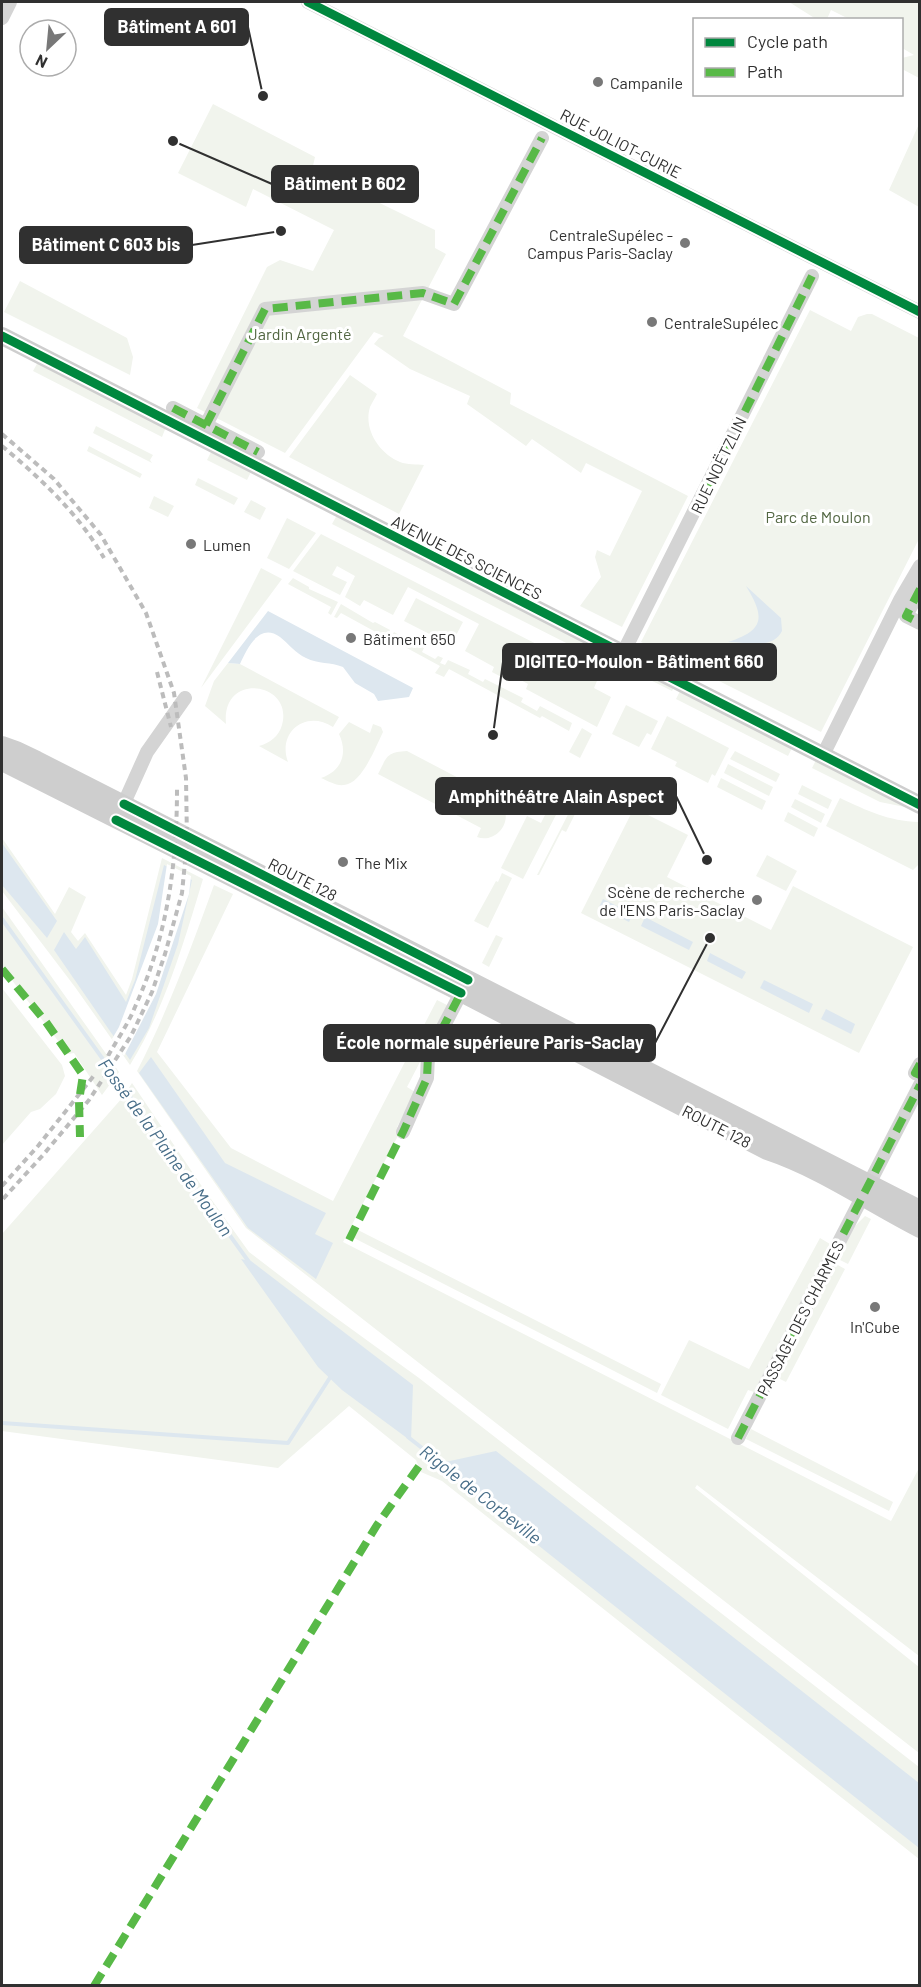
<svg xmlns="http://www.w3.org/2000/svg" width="921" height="1987" font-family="Barlow,sans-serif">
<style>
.green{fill:#f1f4ed}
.water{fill:#dde7ef}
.pier{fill:#fff}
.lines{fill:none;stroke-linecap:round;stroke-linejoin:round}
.stream{stroke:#dde7ef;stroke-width:4}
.street{stroke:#d4d4d4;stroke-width:14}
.secondary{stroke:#cecece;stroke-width:18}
.rail{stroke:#bcbcbc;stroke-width:4;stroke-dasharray:6 4.5;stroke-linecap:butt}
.quiet{stroke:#58b947;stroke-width:8;stroke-dasharray:15 8;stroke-linecap:butt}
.cycleway-casing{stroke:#fff;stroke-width:13}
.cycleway{stroke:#00873e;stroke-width:9}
.poi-dot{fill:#787878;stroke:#fff;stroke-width:2}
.labels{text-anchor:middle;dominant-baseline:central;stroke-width:6;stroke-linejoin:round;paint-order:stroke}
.poi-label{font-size:16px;fill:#303030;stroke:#fff;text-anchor:start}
.street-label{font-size:16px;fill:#303030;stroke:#fff}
.park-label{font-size:16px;fill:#526642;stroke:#fff}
.water-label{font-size:18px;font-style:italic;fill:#476d88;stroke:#fff}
.leader{fill:none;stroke:#303030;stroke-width:2}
.callout-dot{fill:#303030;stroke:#fff;stroke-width:2}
.callout{fill:#303030;stroke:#303030;stroke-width:2}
.callout-label{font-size:18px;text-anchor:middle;font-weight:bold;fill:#fff}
</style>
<rect width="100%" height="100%" fill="#fff"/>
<path class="green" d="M789 2H919V78L902 69V58L914 55 902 48V20L849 19 831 10 827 19H816Z
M213 104 315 157 312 170 435 230V248L446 254 403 336 511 393 510 404 688 496 622 627 580 606 601 577 595 557 597 550 610 556 642 491 586 463 581 473 532 439 526 446 467 404 470 396 410 369 374 344 379 338 384 336 374 332 285 453 197 408 267 267 280 260 313 271 334 230 253 189 246 207 178 173Z
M919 124V207L889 190Z
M20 281 127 338 133 357 130 375 4 312Z
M810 310 851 331 858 317 867 314H872L919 338V539L821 732 641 642Z
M38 362 166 427 162 437 33 371Z
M350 375 377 394C375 398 372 403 370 407 363 430 380 454 400 462 407 465 417 464 424 465L399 514 289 457Z
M96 426 153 455 150 460 152 463 93 433Z
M89 446 142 474 140 478 87 451Z
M212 450 252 470 247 480 207 460Z
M198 478 238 498 234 505 195 485Z
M154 496 174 506 168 517 149 508Z
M251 500 266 508 260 520 244 512Z
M337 515 585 640 580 650 332 524Z
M287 518 316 533 289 569 267 558Z
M321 534 599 676 594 688 611 697 597 727 526 689 528 684 510 674 507 680 492 672 494 667 465 651 479 624 408 587 393 615 364 600 360 606 345 597 355 576 337 566 332 575 347 582 340 595 293 571Z
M261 568 282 579 201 688Z
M293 578 309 587V589L338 602 331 615 328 613 331 607 288 584Z
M416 598 463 622 451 645 404 621Z
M341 604 373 623 375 622 390 630 384 643 381 641 383 636 341 613 337 618 334 617Z
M394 632 404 638 402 641 415 648 417 644 424 648 422 652 435 659 438 656 443 658 440 663 445 665 448 660 470 670 468 674 483 682 485 679 523 698 521 702 537 711 540 706 572 723 569 731 542 716 540 718 449 669 444 677 435 673 440 666 394 641 390 646 387 644Z
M592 643 675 686 672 691 589 649Z
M228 663 240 664 339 717 333 727C306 709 277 732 288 762L259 746C270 743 279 736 282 725 294 682 221 671 226 724L205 706 214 681Z
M681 689 793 746 788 756 676 699Z
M626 705 658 721 651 735 647 733 639 747 612 734Z
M667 716 729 748 715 776 712 774 708 783 675 766 677 762 651 749Z
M349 722 370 733 373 724 381 727 383 732C376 746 362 784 344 785 336 786 328 781 321 778 342 771 348 753 339 734Z
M582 728 592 734 580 758 569 752Z
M407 751 491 795C495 798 500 801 502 805 514 822 495 844 477 837L481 828 378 774C387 757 386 752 407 751Z
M735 751 780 774 776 782 730 759Z
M817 758 905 807 880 802 812 768Z
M728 764 773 787 769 796 724 773Z
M721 778 766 801 762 810 717 787Z
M802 785 832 800 828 809 798 794Z
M579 793 584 796 566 832 562 830 539 875H537Z
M840 798C868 811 888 821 919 822V864L913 870 826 826Z
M795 799 825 814 821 823 791 807Z
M549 807 558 811 523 879 501 868 527 816 541 823Z
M634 808 688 835 667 877 771 930 793 886 913 947 859 1053 581 913Z
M788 812 818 828 814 837 784 821Z
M2 838 55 914 69 887 86 897 71 932 78 941 85 933 126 995 132 979 162 858 203 879C184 942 165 1008 130 1065L75 987 2 891Z
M767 855 797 871 786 891 756 876Z
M502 873 512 878 488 928 474 921 496 881 498 882Z
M214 885 233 894 157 1052 231 1148 333 1201 437 1000 449 1006 407 1087 415 1092 397 1127 401 1130 343 1242 891 1521 919 1468V1656L697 1485 695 1488 919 1667V1753L246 1228 137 1071C168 1011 191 948 214 885Z
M2 907 119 1072 102 1095 74 1053 68 1054 2 967Z
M496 935 503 938 489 967 482 963Z
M2 988 62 1065 65 1076 56 1094 40 1109 31 1112 2 1145Z
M132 1083 201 1185 249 1252 321 1307 419 1378 919 1767V1859L442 1481 421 1472 416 1460 349 1406 278 1468 2 1431V1234L123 1097Z
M865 1216 871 1219 848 1264 838 1259 852 1229Z
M356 1229 661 1384 657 1393 352 1237Z
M820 1238 830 1244 754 1392 748 1390 728 1429 661 1395 689 1340 749 1369Z
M836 1264 845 1269 786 1382 778 1378Z
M751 1429 893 1502 889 1511 746 1439Z"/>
<path class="water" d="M746 586 781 618 782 631C773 650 745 642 728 642 765 630 765 617 746 586Z
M268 611 413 688 409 697 378 701 374 694 355 683 343 667C331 662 318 664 306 658 295 653 289 644 280 637 259 622 247 649 240 664L228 663Z
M2 843 57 921 47 938 2 885Z
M164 865 192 880 178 944 149 1028 130 1060 54 950 64 932 76 949 85 937 126 1002 135 980Z
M603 899 633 914 629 922 599 907Z
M645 917 693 942 689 950 641 926Z
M710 953 746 972 742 979 707 961Z
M764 980 813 1004 809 1013 760 988Z
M826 1009 855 1024 851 1034 821 1019Z
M151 1057 225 1163 326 1213 315 1234 333 1243 316 1279 248 1228 139 1073Z
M241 1259 251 1261 413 1385 411 1441 342 1390 318 1367Z
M496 1451 919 1783V1848L436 1464Z"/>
<path class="pier" d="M167 864 191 876 189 894 156 994 124 1056 112 1039 119 1027 158 924Z"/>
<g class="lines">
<path class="stream" d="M2 919 249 1262
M2 1423 288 1443 331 1376
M408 1437 445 1466"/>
<path class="street" d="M308 2 920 312
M2 18 10 2
M173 408 258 452
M206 425 265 309 423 293 454 304 542 138
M920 589 906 616 920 623
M623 653 812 276
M823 755 900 600 920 566
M120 812 147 752 185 698
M920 1064 915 1073 920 1075
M403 1132 427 1078 428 1056 461 993
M738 1438 920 1085"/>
<path class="secondary" d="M2 336 920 805
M2 745 16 750 37 760 920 1209
M2 762 461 993 767 1151C821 1169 869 1203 920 1229"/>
<path class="rail" d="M2 434 54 479 101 535 146 613 174 693 186 778 187 841 182 893 165 954 152 992 131 1036 89 1100 43 1155 2 1200
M2 446C40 478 79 514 104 558
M157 672 171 727
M108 1056C117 1040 128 1024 135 1007 167 937 177 865 177 789
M2 1186 38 1146 96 1073"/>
<path class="quiet" d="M173 408 258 452
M206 425 265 309 423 293 454 304 542 138
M704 494 812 276
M920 589 906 616 920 623
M2 969 46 1022 83 1075 79 1101 80 1137
M920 1064 915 1073 920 1075
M349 1240 403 1132 427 1078 428 1056 461 993
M738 1438 920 1085
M94 1986 377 1525 422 1462"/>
<g class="cycleway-casing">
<path id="cycleway" d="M308 2 920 312
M2 336 920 805
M124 804 468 980
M116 820 461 993"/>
</g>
<use href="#cycleway" class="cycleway"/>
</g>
<g class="poi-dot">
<circle cx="598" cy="82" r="6"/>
<circle cx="685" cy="243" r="6"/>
<circle cx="652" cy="322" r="6"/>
<circle cx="191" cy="544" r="6"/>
<circle cx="351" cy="638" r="6"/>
<circle cx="343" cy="862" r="6"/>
<circle cx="757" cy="900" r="6"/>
<circle cx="875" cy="1307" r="6"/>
</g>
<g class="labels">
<g class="poi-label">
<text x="610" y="82">Campanile</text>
<text x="673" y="234" text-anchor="end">CentraleSupélec -<tspan x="673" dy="18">Campus Paris-Saclay</tspan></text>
<text x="664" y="322">CentraleSupélec</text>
<text x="203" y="544">Lumen</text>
<text x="363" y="638">Bâtiment 650</text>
<text x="355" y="862">The Mix</text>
<text x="745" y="891" text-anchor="end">Scène de recherche<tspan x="745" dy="18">de l'ENS Paris-Saclay</tspan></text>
<text x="875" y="1326" text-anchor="middle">In'Cube</text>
</g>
<g class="street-label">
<text transform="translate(621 143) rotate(27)">RUE JOLIOT-CURIE</text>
<text transform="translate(718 465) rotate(-64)">RUE NOËTZLIN</text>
<text transform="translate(467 557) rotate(27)">AVENUE DES SCIENCES</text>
<text transform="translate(303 879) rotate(27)">ROUTE 128</text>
<text transform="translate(717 1126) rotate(27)">ROUTE 128</text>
<text transform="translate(800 1318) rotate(-63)">PASSAGE DES CHARMES</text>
</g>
<g class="park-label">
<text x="300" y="333">Jardin Argenté</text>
<text x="818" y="516">Parc de Moulon</text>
</g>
<g class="water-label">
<text transform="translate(166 1147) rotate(54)">Fossé de la Plaine de Moulon</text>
<text transform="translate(481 1494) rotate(38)">Rigole de Corbeville</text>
</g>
</g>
<path class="leader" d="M263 96L248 27M173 141L272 184M281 231L192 245M493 735L503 662M707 860L676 796M710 938L655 1043"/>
<g class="callout-dot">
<circle cx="263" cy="96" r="6"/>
<circle cx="173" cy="141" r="6"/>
<circle cx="281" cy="231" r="6"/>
<circle cx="493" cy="735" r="6"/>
<circle cx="707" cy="860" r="6"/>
<circle cx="710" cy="938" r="6"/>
</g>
<g class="callout">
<rect x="105" y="9" width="143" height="36" rx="6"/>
<rect x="272" y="166" width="146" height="36" rx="6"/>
<rect x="20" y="227" width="172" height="36" rx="6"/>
<rect x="503" y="644" width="273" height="36" rx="6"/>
<rect x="436" y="778" width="240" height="36" rx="6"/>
<rect x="324" y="1025" width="331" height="36" rx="6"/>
</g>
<g class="callout-label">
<text x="177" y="33">Bâtiment A 601</text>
<text x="345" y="190">Bâtiment B 602</text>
<text x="106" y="251">Bâtiment C 603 bis</text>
<text x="639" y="668">DIGITEO-Moulon - Bâtiment 660</text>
<text x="556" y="803">Amphithéâtre Alain Aspect</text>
<text x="490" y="1049">École normale supérieure Paris-Saclay</text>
</g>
<rect width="921" height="1987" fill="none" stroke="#303030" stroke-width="6"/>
<rect x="693" y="18" width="210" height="78" fill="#ffffff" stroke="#acacac" stroke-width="1.5"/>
<rect x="705" y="38" width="30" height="9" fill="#00873e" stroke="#acacac" stroke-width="1.5"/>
<text x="747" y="48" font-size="18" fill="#303030">Cycle path</text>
<rect x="705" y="68" width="30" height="9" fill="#58b947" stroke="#acacac" stroke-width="1.5"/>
<text x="747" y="78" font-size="18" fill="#303030">Path</text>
<g transform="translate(48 48) rotate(206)"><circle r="28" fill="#ffffff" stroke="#acacac" stroke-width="1.5"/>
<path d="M0-4.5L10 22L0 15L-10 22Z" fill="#787878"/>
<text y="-9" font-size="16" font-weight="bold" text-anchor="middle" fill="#303030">N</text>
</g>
</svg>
